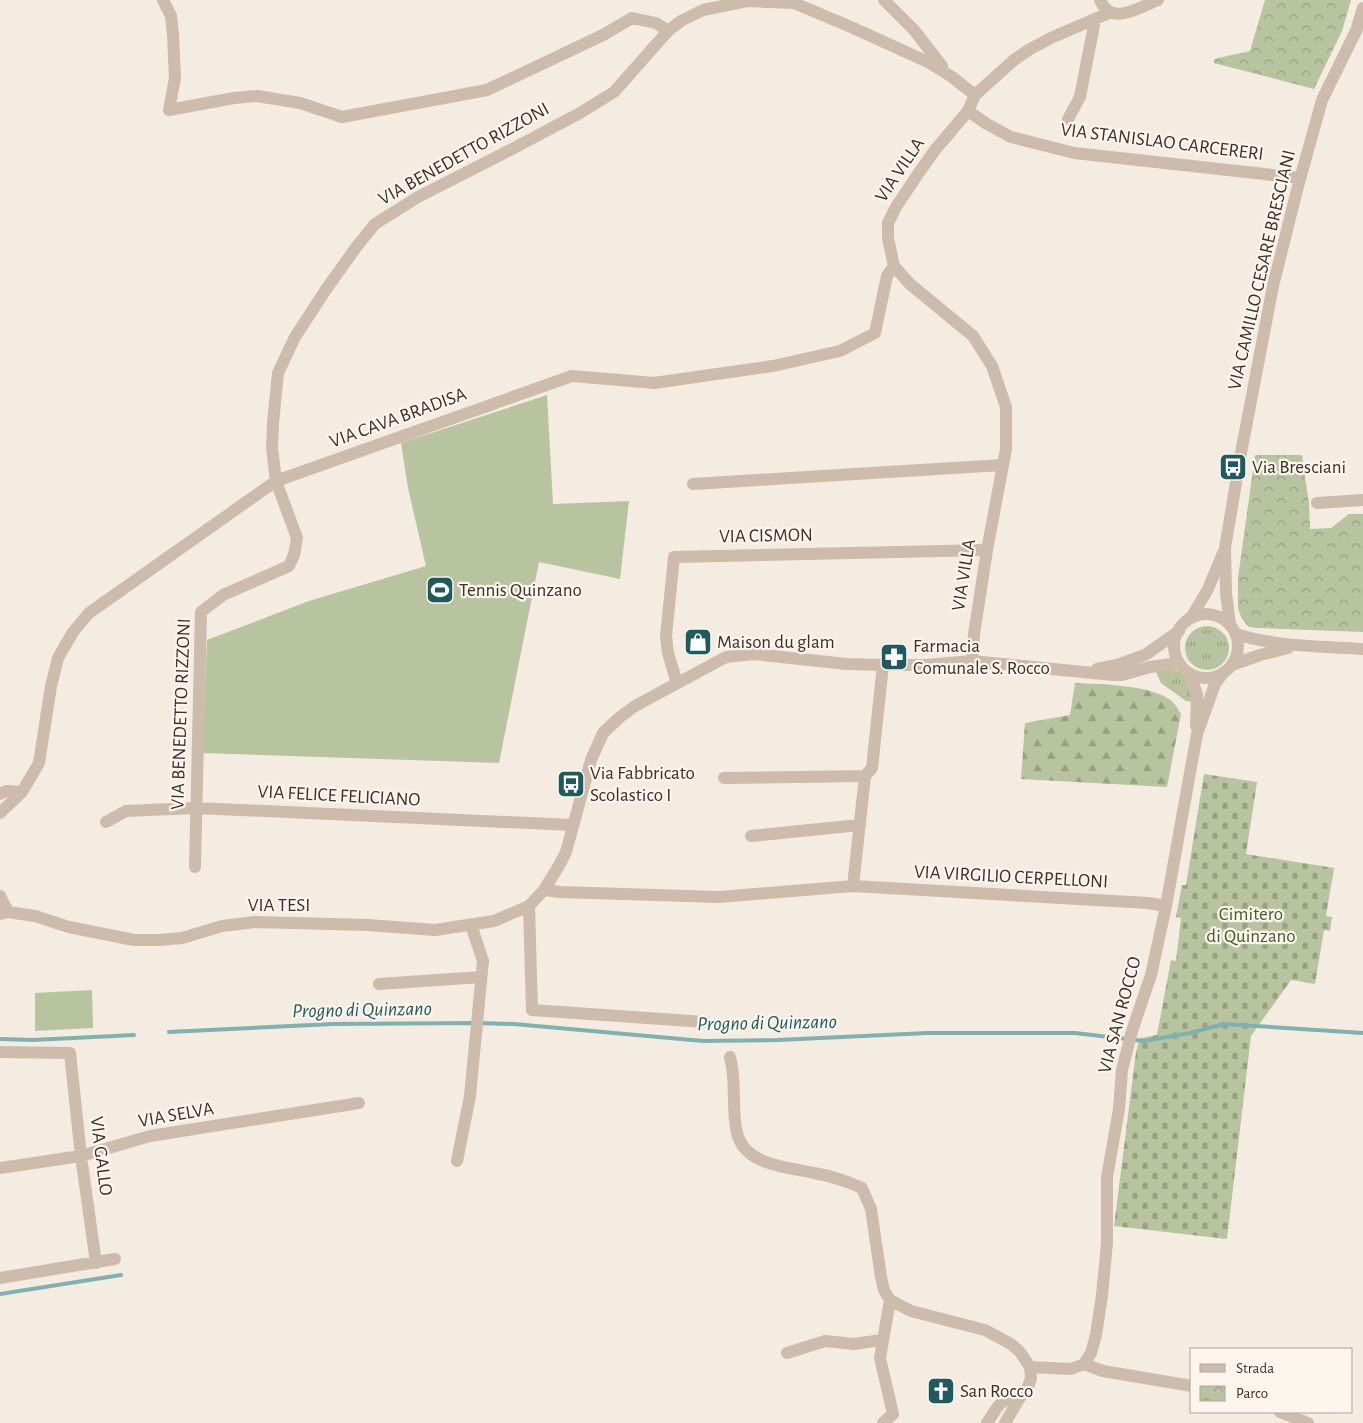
<svg xmlns="http://www.w3.org/2000/svg" width="1363" height="1423" font-family="'Alegreya Sans',sans-serif">
<style>
.grass{fill:url(#grass-tufts)}
.forest{fill:url(#forest-firs)}
.cemetery{fill:url(#cemetery-stones)}
.park{fill:url(#park-crowns)}
.garden{fill:#b8c4a0}
.lines{fill:none;stroke-linecap:round;stroke-linejoin:round}
.stream{stroke:#7fb0b2;stroke-width:4}
.minor{stroke:#cdbbac;stroke-width:12}
.tertiary{stroke:#cdbbac;stroke-width:12}
.labels{text-anchor:middle;dominant-baseline:central;stroke-width:4.5;stroke-linejoin:round;paint-order:stroke}
.street-label{font-size:19px;fill:#3b302b;stroke:#fbf5ee}
.poi-label{font-size:19px;fill:#3b302b;stroke:#fbf5ee;text-anchor:start}
.park-label{font-size:19px;fill:#4a5a2e;stroke:#fbf5ee}
.water-label{font-size:20px;font-style:italic;fill:#1f5a5e;stroke:#fbf5ee}
</style>
<defs>
<pattern id="grass-tufts" width="24" height="20" patternUnits="userSpaceOnUse" patternTransform="scale(1.25)"><rect width="24" height="20" fill="#b8c4a0"/><path d="M3 7l-1-3M5 7V3M7 7l1-3M15 17l-1-3M17 17v-4M19 17l1-3" fill="none" stroke="#97a083"/></pattern>
<pattern id="forest-firs" width="22" height="20" patternUnits="userSpaceOnUse" patternTransform="scale(1.25)"><rect width="22" height="20" fill="#b8c4a0"/><path d="M5 1l3.5 6h-7zM16 11l3.5 6h-7z" fill="#97a083"/></pattern>
<pattern id="cemetery-stones" width="16" height="16" patternUnits="userSpaceOnUse" patternTransform="scale(1.25)"><rect width="16" height="16" fill="#b8c4a0"/><path d="M2 7V4a2 2 0 0 1 4 0v3zM10 15v-3a2 2 0 0 1 4 0v3z" fill="#97a083"/></pattern>
<pattern id="park-crowns" width="20" height="18" patternUnits="userSpaceOnUse" patternTransform="scale(1.25)"><rect width="20" height="18" fill="#b8c4a0"/><path d="M2 6a3 3 0 1 1 6 0M12 15a3 3 0 1 1 6 0" fill="none" stroke="#97a083"/></pattern>
</defs>
<rect width="100%" height="100%" fill="#f4ebe1"/>
<path class="grass" d="M1185 648a22 22 0 1 1 44 0a22 22 0 1 1-44 0Z
M1171 669C1189 673 1190 685 1193 702L1186 701 1161 683 1155 670Z"/>
<path class="forest" d="M1075 683C1101 684 1148 685 1169 699 1174 702 1178 709 1181 714L1167 787 1021 779 1025 723 1070 715Z"/>
<path class="cemetery" d="M1204 774 1257 782 1246 854 1334 868 1326 916 1332 917 1330 931 1324 930 1315 984 1291 980 1251 1036 1227 1239 1114 1226 1136 1052 1140 1038 1157 1035 1171 960 1176 961 1181 918 1176 917 1182 885H1186Z"/>
<path class="park" d="M1265 0H1351L1342 31 1314 89 1214 63V59L1250 51Z
M1255 455H1302L1309 504 1310 529 1331 528 1349 514H1363V632L1258 628 1249 627 1242 619 1238 609V578Z"/>
<path class="garden" d="M547 395 553 504 629 501 620 579 539 562 499 763 202 753 207 640 309 601 426 566 408 488 401 443Z
M92 990 93 1028 35 1031V993Z"/>
<g class="lines">
<path class="stream" d="M169 1032 333 1024 478 1023 514 1024 703 1041 778 1040 927 1033H1075L1144 1041 1190 1033 1224 1024 1363 1033
M0 1039 33 1040 134 1035
M0 1294 121 1275"/>
<path class="minor" d="M163 0 171 16 173 35 175 78 169 110 234 98 257 96 300 103 342 117 487 90 603 35 632 18 656 23 668 31
M884 0 914 30 942 66
M1100 0C1111 27 1140 7 1158 0
M968 111 987 124 1011 137 1074 153 1300 178
M1068 119 1080 97 1095 20
M693 484 1002 465
M1317 503 1363 500
M1191 618 1208 589 1223 553
M1230 625 1226 593 1225 548 1241 453 1273 286 1297 190 1322 100 1356 31 1363 8
M972 661 974 634 987 550 1006 449V407L992 366 973 336 910 284 894 266 888 238V223L896 207 918 174 935 150 968 111 975 95 1014 60 1030 49 1053 37 1111 12
M1189 673 1197 694 1196 726
M677 683 668 653 666 636 674 557 987 550
M724 778 865 776
M0 794 6 791 22 792
M0 813 22 792 39 763 51 686 58 658 73 632 89 613 276 481 572 376 654 383 773 366 840 351 875 333 887 276 894 266
M106 822 126 811 196 808 573 825
M751 836 860 825
M195 867 201 612 223 595 289 566 294 555 297 538 276 481 272 448 273 423 278 373 295 337 327 288 357 246 375 224 418 197 514 148 580 113 614 92 668 31 681 21 703 10 747 1 794 3 851 27 928 62 952 77 975 95
M853 886 865 776 872 768 883 665
M544 890 560 892 719 897 853 886 1148 903 1166 906
M0 896 8 912
M529 906 532 1010 705 1022
M379 984 481 977
M0 1052 70 1053 81 1156 96 1263
M730 1057C737 1082 731 1108 737 1133 745 1166 788 1167 814 1173 831 1176 847 1181 862 1188L871 1209 881 1277 884 1290 890 1300 911 1311 985 1330 1011 1344 1020 1352 1030 1367 1031 1378 1028 1387 1019 1399 1005 1423
M457 1161 470 1096 483 961 471 925
M0 1168 81 1156 150 1136 359 1103
M0 1278 115 1259
M787 1353 825 1341 854 1344 882 1340
M1084 1364 1103 1371 1192 1386
M1030 1367 1071 1369 1084 1364 1091 1353 1096 1335 1102 1295 1107 1243V1177L1119 1109 1122 1070 1132 1031 1151 975 1166 906 1197 734 1215 684 1223 673
M1280 1412 1308 1423
M883 1423 893 1414 880 1358 890 1300
M987 1423C997 1409 999 1397 1019 1399"/>
<path class="tertiary" d="M1174 646a32 32 0 1 1 64 0a32 32 0 1 1-64 0Z
M1236 634C1277 647 1320 646 1363 649
M1232 665 1260 655 1288 648
M1097 669 1117 665 1145 655 1179 631
M0 914 8 912 35 916 69 927 134 940H160L182 938 222 926 255 922 368 925 435 930 494 921 529 906 544 890 560 864 566 852 591 760 603 733 619 718 635 706 726 657 754 654 846 664 883 665H926L972 661 1113 675H1122L1150 667 1179 663"/>
</g>
<defs>
<g id="bus-square" transform="scale(1.4375)"><rect x="-9" y="-9" width="18" height="18" rx="4" fill="#1f5a5e" stroke="#fbf5ee"/><path d="M-5-6H5V4H4V6H2V4H-2V6H-4V4H-5ZM-3.5-4V0h7V-4ZM-3.5 1.2v1.5H-2V1.2ZM2 1.2v1.5H3.5V1.2Z" fill="#fff"/></g>
<g id="stadium-square" transform="scale(1.4375)"><rect x="-9" y="-9" width="18" height="18" rx="4" fill="#1f5a5e" stroke="#fbf5ee"/><path d="M0-5a6.5 5 0 1 0 0 10a6.5 5 0 1 0 0-10ZM-3.5-1.8h7v3.6h-7Z" fill="#fff"/></g>
<g id="shop-square" transform="scale(1.4375)"><rect x="-9" y="-9" width="18" height="18" rx="4" fill="#1f5a5e" stroke="#fbf5ee"/><path d="M-5-2.5h2.3a2.7 3.5 0 0 1 5.4 0H5L5.5 6h-11ZM-1.5-2.5h3a1.5 2.3 0 0 0-3 0Z" fill="#fff"/></g>
<g id="pharmacy-square" transform="scale(1.4375)"><rect x="-9" y="-9" width="18" height="18" rx="4" fill="#1f5a5e" stroke="#fbf5ee"/><path d="M-2-6h4v4h4v4h-4v4h-4v-4h-4v-4h4Z" fill="#fff"/></g>
<g id="church-square" transform="scale(1.4375)"><rect x="-9" y="-9" width="18" height="18" rx="4" fill="#1f5a5e" stroke="#fbf5ee"/><path d="M-1.2-6h2.4v3.5h3.3v2.4h-3.3V6h-2.4V-.1h-3.3v-2.4h3.3Z" fill="#fff"/></g>
</defs>
<g fill-rule="evenodd">
<use href="#bus-square" x="1233" y="467"/>
<use href="#stadium-square" x="440" y="590"/>
<use href="#shop-square" x="698" y="642"/>
<use href="#pharmacy-square" x="894" y="657"/>
<use href="#bus-square" x="571" y="784"/>
<use href="#church-square" x="941" y="1391"/>
</g>
<g class="labels">
<g class="street-label">
<text transform="translate(1162 142) rotate(7)">VIA STANISLAO CARCERERI</text>
<text transform="translate(464 154) rotate(-29)">VIA BENEDETTO RIZZONI</text>
<text transform="translate(900 170) rotate(-56)">VIA VILLA</text>
<text transform="translate(1262 270) rotate(-77)">VIA CAMILLO CESARE BRESCIANI</text>
<text transform="translate(398 418) rotate(-20)">VIA CAVA BRADISA</text>
<text transform="translate(766 536) rotate(-1)">VIA CISMON</text>
<text transform="translate(964 575) rotate(-81)">VIA VILLA</text>
<text transform="translate(181 714) rotate(-88)">VIA BENEDETTO RIZZONI</text>
<text transform="translate(339 796) rotate(3)">VIA FELICE FELICIANO</text>
<text transform="translate(1011 877) rotate(3)">VIA VIRGILIO CERPELLONI</text>
<text x="279" y="905">VIA TESI</text>
<text transform="translate(1120 1015) rotate(-75)">VIA SAN ROCCO</text>
<text transform="translate(176 1115) rotate(-10)">VIA SELVA</text>
<text transform="translate(101 1156) rotate(83)">VIA GALLO</text>
</g>
<g class="poi-label">
<text x="1252" y="467">Via Bresciani</text>
<text x="459" y="590">Tennis Quinzano</text>
<text x="717" y="642">Maison du glam</text>
<text x="913" y="646">Farmacia<tspan x="913" dy="22">Comunale S. Rocco</tspan></text>
<text x="590" y="773">Via Fabbricato<tspan x="590" dy="22">Scolastico I</tspan></text>
<text x="960" y="1391">San Rocco</text>
</g>
<g class="park-label">
<text x="1251" y="914">Cimitero<tspan x="1251" dy="22">di Quinzano</tspan></text>
</g>
<g class="water-label">
<text transform="translate(362 1010) rotate(-1)">Progno di Quinzano</text>
<text transform="translate(767 1023) rotate(-1)">Progno di Quinzano</text>
</g>
</g>
<rect x="1190" y="1348" width="162" height="65" fill="#fbf5ee" stroke="#aea6a0"/>
<rect x="1200" y="1364" width="25" height="8" fill="#cdbbac" stroke="#aea6a0"/>
<text x="1236" y="1373" font-size="15" fill="#3b302b">Strada</text>
<rect x="1200" y="1386" width="25" height="15" fill="url(#park-crowns)" stroke="#aea6a0"/>
<text x="1236" y="1398" font-size="15" fill="#3b302b">Parco</text>
</svg>
